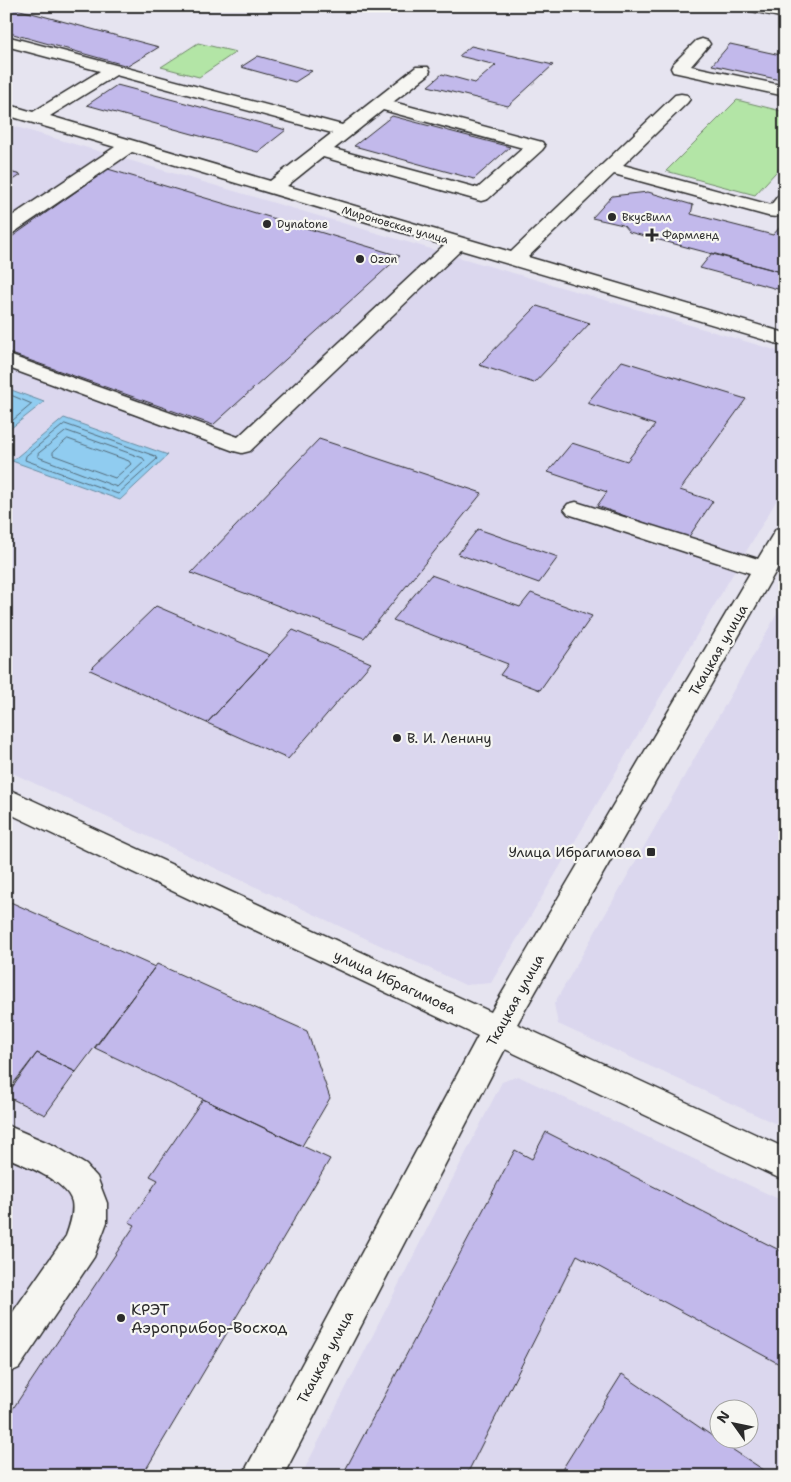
<svg xmlns="http://www.w3.org/2000/svg" width="791" height="1482" font-family="'Shantell Sans',sans-serif">
<style>
.built{fill:#dbd7ee;fill-rule:evenodd}
.green{fill:#b3e5a6;stroke:#6f8868}
.water{fill:#90ccf0;stroke:#688ca1}
.lines{fill:none;stroke-linecap:round;stroke-linejoin:round}
.shore{stroke:#536b7a;stroke-width:1}
.building{fill:#c2b9eb;stroke:#2b2b2b}
.minor-casing{stroke:#2b2b2b;stroke-width:3}
.minor{fill:#f6f6f2;fill-rule:evenodd}
.poi-dot{fill:#2b2b2b;stroke:#f6f6f2;stroke-width:2}
.labels{text-anchor:middle;dominant-baseline:central;stroke-width:4.5;stroke-linejoin:round;paint-order:stroke}
.far-poi-label{font-size:11px;fill:#2b2b2b;stroke:#f6f6f2;text-anchor:start}
.far-street-label{font-size:11px;fill:#2b2b2b;stroke:#f6f6f2}
.street-label{font-size:14px;fill:#2b2b2b;stroke:#f6f6f2}
.poi-label{font-size:14px;fill:#2b2b2b;stroke:#f6f6f2;text-anchor:start}
.near-poi-label{font-size:16px;fill:#2b2b2b;stroke:#f6f6f2;text-anchor:start}
</style>
<rect width="100%" height="100%" fill="#e6e4f0"/>
<filter id="ink" filterUnits="userSpaceOnUse"><feTurbulence type="fractalNoise" baseFrequency=".02" numOctaves="2"/><feDisplacementMap in="SourceGraphic" scale="10" xChannelSelector="R" yChannelSelector="G"/><feConvolveMatrix kernelMatrix="1 2 1 2 8 2 1 2 1" color-interpolation-filters="sRGB"/></filter>
<g filter="url(#ink)">
<path class="built" d="M6 124 785 353V486L491 983 465 985 6 770Z
M785 600V1128L558 1024 554 1004Z
M95 1048 330 1159 142 1476H6V1096L45 1115Z
M518 1076 785 1202V1476H301L502 1082ZM718 1410H748V1440H718Z"/>
<path class="green" d="M198 43 236 52 199 77 161 67Z
M737 100 785 112V162L755 195 666 171Z"/>
<path class="water" d="M6 388 44 402 6 432Z
M64 418 168 455 120 500 12 461Z"/>
<g class="lines">
<path class="shore" d="M6 393 32 404 6 426
M65 424 155 456 157 459 118 494 25 460 26 456Z
M67 431 143 458 145 461 117 487 38 457V454Z
M68 439 129 461 131 464 115 478 53 455V452Z"/>
</g>
<path class="building" d="M9 7 159 47 128 66 6 32V8Z
M730 44 785 56V81L712 65Z
M471 46 553 65 508 106 428 86 442 74 475 83 496 65 459 56Z
M258 56 312 71 295 82 241 67Z
M117 85 242 118 286 130 258 152 87 105Z
M392 116 510 147 474 179 354 146Z
M108 169 400 256 213 425 6 352V241Z
M6 171 21 175 6 185Z
M648 192 693 205 691 214 773 235 781 226 785 227V273L629 232 623 225 592 218 612 196Z
M712 253 785 273V291L700 268Z
M537 306 590 323 534 383 479 365Z
M622 361 746 399 680 490 713 501 688 538 597 506 607 492 548 472 572 443 627 461 655 425 587 403Z
M319 439 482 493 364 638 191 573Z
M478 529 558 557 539 583 458 554Z
M431 575 520 607 531 593 592 616 540 690 500 675 508 664 393 620Z
M156 606 270 655 207 723 90 670Z
M293 630 371 663 288 759 207 723Z
M6 900 155 967 76 1072 37 1053 6 1093Z
M157 964 307 1031 330 1098 302 1146 95 1048Z
M37 1053 76 1072 45 1115 6 1096Z
M203 1099 330 1159 142 1476H6V1419L135 1225 129 1222 158 1180 150 1176Z
M546 1132 785 1253V1367L577 1255 466 1476H342L515 1150 532 1159Z
M622 1374 718 1440 773 1476H558Z"/>
<g class="lines">
<g class="minor-casing">
<path id="minor" d="M774 6 785 8V18L747 10 745 7Z
M6 36 342 125 416 67H428L430 71 428 75 393 102 542 142 545 146 542 150 488 199 481 201 323 157 287 186 511 252 675 95 681 94 687 95 690 99 687 103 623 165 771 205 778 196 785 194C785 208 786 220 768 216L614 174 528 257 785 333V346L461 250 250 451 242 453 234 451 6 367V354L238 437 444 245 132 152 13 233 6 235V220L115 147 6 115V104L33 112 100 71 6 46ZM116 75 332 133 270 181 50 116ZM383 110 523 148 478 188 334 149Z
M702 39 708 41 710 44 691 66 785 86V96L673 72 671 68 673 64 696 41Z
M576 502 758 559 776 529 785 526V555L517 1024 785 1148V1181L505 1049 283 1476H242L478 1036 6 812V788L491 1012 750 573 568 514 564 509 568 504Z
M6 1125 55 1146 86 1165 97 1177 107 1203V1222L94 1257 19 1368 6 1374V1322L66 1236C70 1225 74 1213 72 1202 67 1181 24 1165 6 1157Z"/>
</g>
<use href="#minor" class="minor"/>
</g>
</g>
<g class="poi-dot">
<circle cx="612" cy="217" r="5"/>
<circle cx="267" cy="224" r="5"/>
<path d="M649.5 227.5h5v5h5v5h-5v5h-5v-5h-5v-5h5z"/>
<circle cx="360" cy="259" r="5"/>
<circle cx="397" cy="738" r="5"/>
<rect x="646" y="847" width="10" height="10" rx="2.5"/>
<circle cx="121" cy="1318" r="5"/>
</g>
<g class="labels">
<g class="far-poi-label">
<text x="622" y="217">ВкусВилл</text>
<text x="277" y="224">Dynatone</text>
<text x="662" y="235">Фармленд</text>
<text x="370" y="259">Ozon</text>
</g>
<g class="far-street-label">
<text transform="translate(395 225) rotate(16)">Мироновская улица</text>
</g>
<g class="street-label">
<text transform="translate(718 650) rotate(-60)">Ткацкая улица</text>
<text transform="translate(395 982) rotate(25)">улица Ибрагимова</text>
<text transform="translate(515 1000) rotate(-61)">Ткацкая улица</text>
<text transform="translate(325 1357) rotate(-62)">Ткацкая улица</text>
</g>
<g class="poi-label">
<text x="407" y="738">В. И. Ленину</text>
<text x="641" y="852" text-anchor="end">Улица Ибрагимова</text>
</g>
<g class="near-poi-label">
<text x="131" y="1309">КРЭТ<tspan x="131" dy="18">Аэроприбор-Восход</tspan></text>
</g>
</g>
<rect width="791" height="1482" fill="none" stroke="#f6f6f2" stroke-width="25"/>
<rect x="12" y="12" width="766" height="1457" fill="none" stroke="#2b2b2b" stroke-width="2" filter="url(#ink)"/>
<g transform="translate(734 1424) rotate(303)"><circle r="24" fill="#f6f6f2" stroke="#a5a5a2"/>
<path d="M0-4L9 19L0 12L-9 19Z" fill="#2b2b2b"/>
<text y="-8" font-size="14" font-weight="bold" text-anchor="middle" fill="#2b2b2b">N</text>
</g>
</svg>
